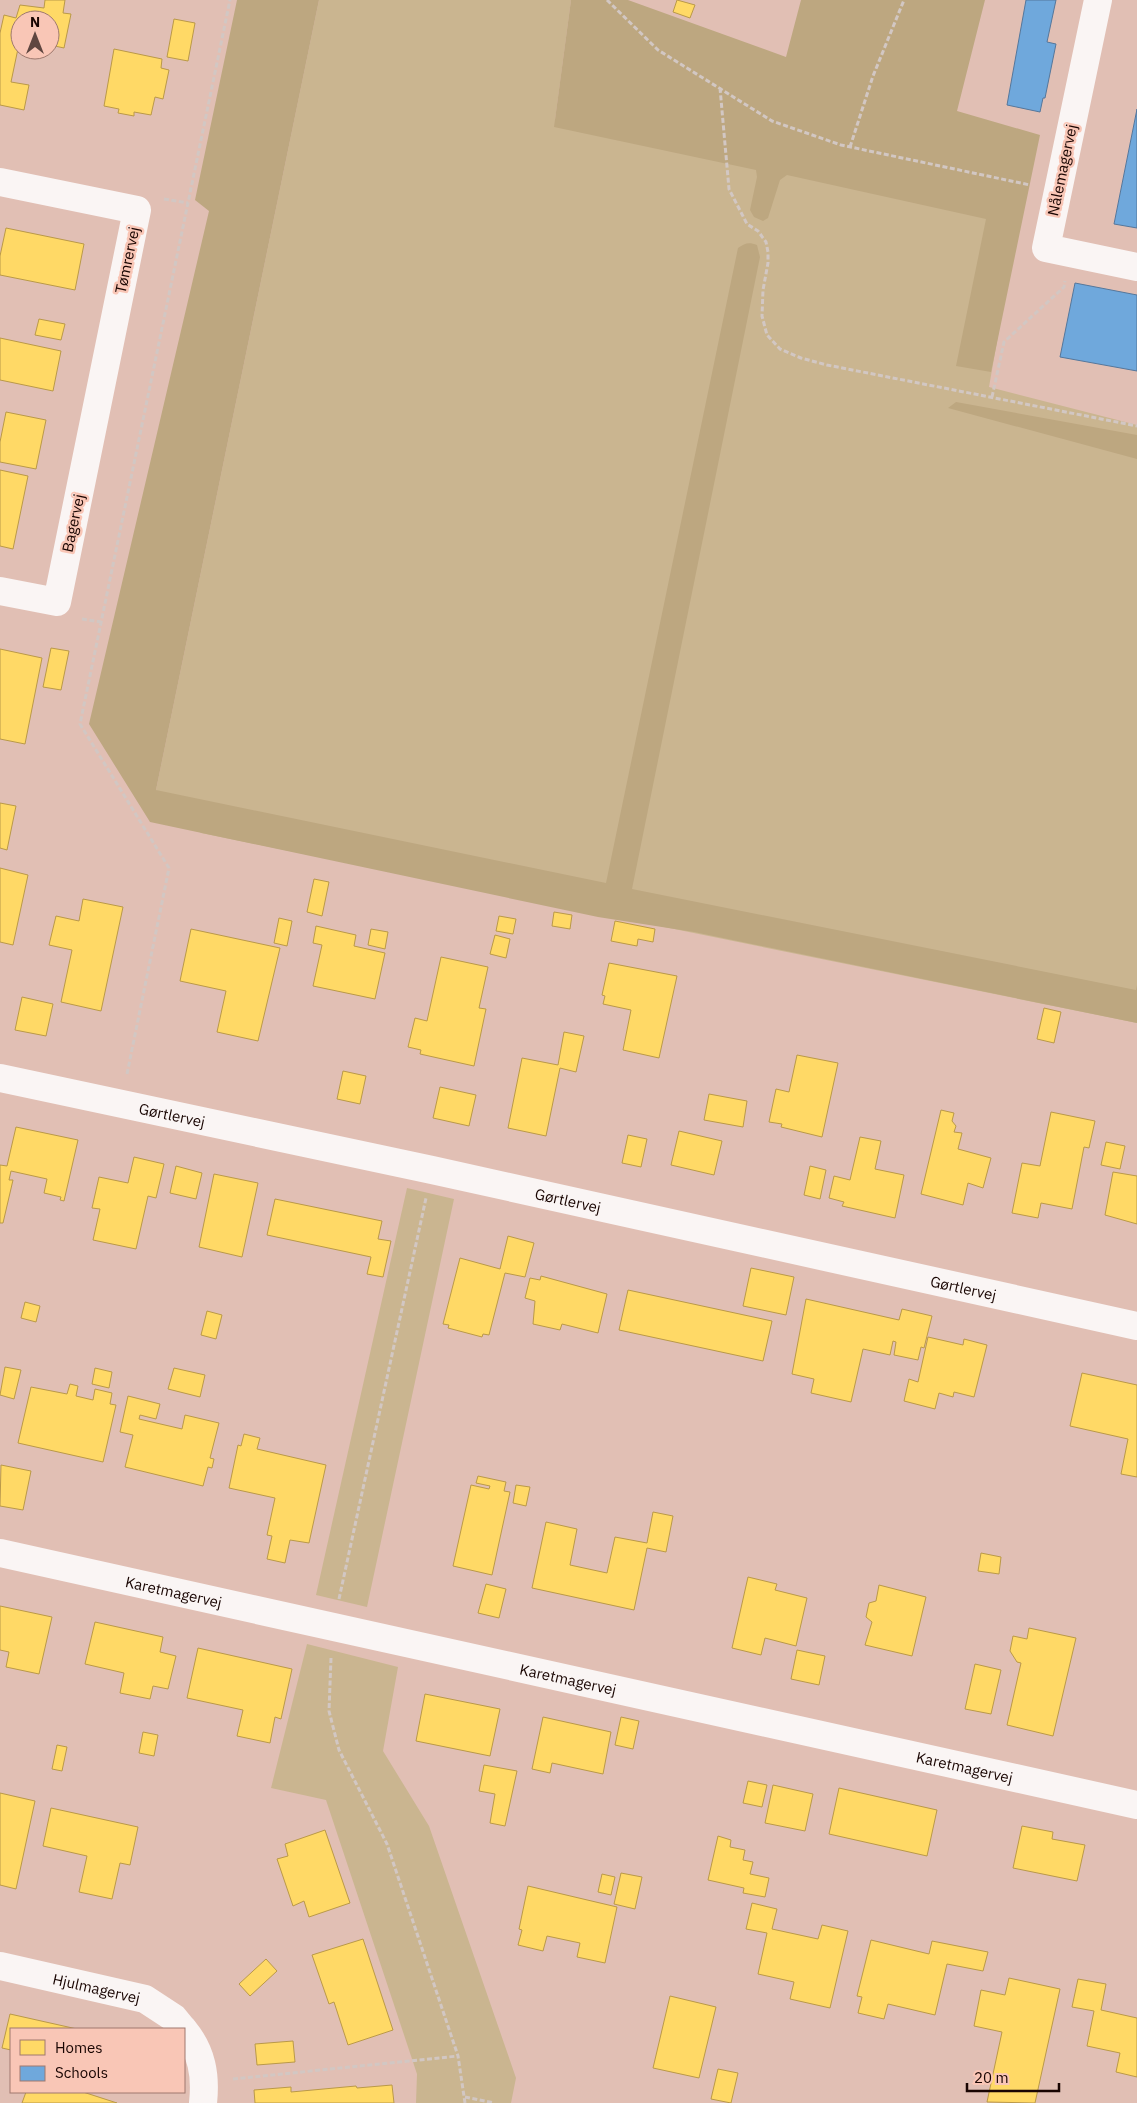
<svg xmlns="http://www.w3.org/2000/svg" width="1137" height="2103" font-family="'IBM Plex Sans',sans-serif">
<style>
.green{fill:#cab590}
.forest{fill:#bda780}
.homes{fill:#ffd966;stroke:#ba9948}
.schools{fill:#6fa8dc;stroke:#55779b}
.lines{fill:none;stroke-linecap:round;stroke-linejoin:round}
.path{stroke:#d2c7c3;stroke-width:3;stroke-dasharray:5 2.5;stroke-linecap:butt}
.minor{stroke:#faf5f4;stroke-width:28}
.labels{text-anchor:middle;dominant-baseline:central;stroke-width:5;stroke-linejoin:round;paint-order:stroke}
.street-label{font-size:15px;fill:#190502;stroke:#f9c6b6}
</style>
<rect width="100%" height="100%" fill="#e1bfb4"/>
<path class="green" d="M319 0H571L555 120 1019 216 989 387 1137 425V1023L201 833 156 790Z
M407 1188 454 1199 367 1607 316 1595Z
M307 1644 398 1667 383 1751 429 1826 516 2078 511 2103H416L417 2074 326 1800 271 1788Z"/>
<path class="forest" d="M237 0H319L156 790 606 883 738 248C745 243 749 242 757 245L760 257 632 889 1136 990 1137 985V1023L694 932 598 917 150 822 89 724 209 211 195 200Z
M571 0H628L786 57 801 0H985L957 111 1040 135 991 372 956 366 986 219 787 175 780 180 768 218 763 221 754 217 750 210 757 177 756 170 554 127Z
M956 402 1137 435V459L948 408Z"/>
<path class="homes" d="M45 0H65L63 13 71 14 64 48 50 45V20H20V39L11 82 29 85 24 110 0 105V33L4 15 16 18 20 5 44 8Z
M677 0 695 5 690 18 673 12Z
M174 19 195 23 188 61 167 57Z
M114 49 162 59 161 68 169 70 163 99 155 97 151 115 134 112V116L118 113 119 109 104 106Z
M6 228 84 244 75 290 0 275V256Z
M39 319 65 324 61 340 35 335Z
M0 338 61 351 53 391 0 380Z
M6 412 46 420 36 469 0 462V442Z
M0 470 28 476 13 549 0 546Z
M51 648 69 651 61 690 43 687Z
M0 649 42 658 25 744 0 739Z
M0 803 16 806 7 850 0 848Z
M0 868 28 875 13 945 0 942Z
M314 879 329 882 322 916 307 912Z
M83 899 123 907 101 1011 61 1002 72 950 49 945 56 916 79 921Z
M554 912 572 915 570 929 552 926Z
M499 916 516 919 513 934 496 931Z
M279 918 292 921 287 946 274 943Z
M615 921 655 929 653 942 638 939 637 946 611 941Z
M316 926 356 935 354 946 385 953 375 999 313 986 322 945 313 943Z
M191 929 280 948 258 1041 217 1032 226 991 180 981Z
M371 929 388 932 385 949 368 945Z
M495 935 510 939 506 958 490 954Z
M441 957 488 967 479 1008 486 1009 474 1066 420 1054 421 1050 408 1047 415 1018 427 1021Z
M609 963 677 976 659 1058 623 1050 631 1010 603 1004 605 996 602 995Z
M22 997 53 1004 46 1036 15 1030Z
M1044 1008 1061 1012 1054 1043 1037 1039Z
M564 1032 584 1036 576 1072 560 1068 546 1136 508 1128 522 1058 558 1065Z
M797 1055 838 1063 822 1137 781 1127 782 1124 769 1122 776 1089 789 1092Z
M343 1071 366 1076 360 1104 337 1099Z
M440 1087 476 1095 469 1126 433 1118Z
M709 1094 747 1101 743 1127 704 1120Z
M941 1110 954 1113 952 1121 956 1126 954 1132 962 1133 958 1149 991 1158 983 1188 968 1183 963 1205 921 1194Z
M1051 1112 1095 1121 1089 1148 1084 1147 1072 1209 1041 1203 1038 1218 1012 1213 1022 1163 1040 1166Z
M16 1127 78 1140 64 1201 60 1200 61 1197 44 1193 47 1179 11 1171 9 1180H13L3 1223H0V1165L7 1166Z
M679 1131 722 1141 714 1175 671 1165Z
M628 1135 647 1139 641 1167 622 1163Z
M860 1137 881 1141 875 1169 904 1175 895 1218 842 1206 844 1202 829 1198 834 1176 850 1180Z
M1106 1142 1125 1146 1120 1169 1101 1165Z
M134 1157 164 1164 156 1198 148 1196 136 1249 93 1240 100 1209 92 1208 99 1177 128 1183Z
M176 1166 202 1173 196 1199 170 1193Z
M810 1166 826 1170 820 1199 804 1195Z
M1113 1172 1137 1176V1224L1105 1215Z
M214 1174 258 1183 242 1257 199 1247Z
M275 1199 382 1221 378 1239 391 1241 383 1277 367 1274 371 1257 267 1235Z
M508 1236 534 1243 525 1277 505 1273 489 1335 483 1334 482 1337 448 1328 449 1325 443 1324 460 1258 500 1269Z
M751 1268 794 1277 786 1315 743 1306Z
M541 1276 607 1294 598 1333 562 1324 560 1330 533 1324 535 1301 525 1298 530 1278 540 1280Z
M628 1290 772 1321 763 1361 619 1330Z
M806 1299 899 1320 902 1309 932 1316 924 1348 921 1347 918 1360 894 1355 896 1342 893 1341 890 1355 863 1349 851 1402 811 1393 814 1379 792 1374Z
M25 1302 40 1306 36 1322 21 1318Z
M207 1311 222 1315 216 1339 201 1335Z
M928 1337 963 1345 964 1339 987 1345 974 1397 954 1392 953 1397 939 1393 935 1409 904 1401 909 1379 918 1382Z
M5 1367 21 1370 14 1399 0 1395Z
M95 1368 112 1372 109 1388 92 1384Z
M174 1368 205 1375 200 1397 168 1389Z
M1082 1373 1137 1385V1477L1121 1474 1128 1439 1070 1426Z
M70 1384 78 1386 76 1396 93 1400 95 1389 112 1393 110 1404 116 1405 103 1462 18 1443 31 1387 67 1394Z
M128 1396 160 1404 156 1419 140 1415 139 1419 182 1429 185 1415 219 1423 210 1458 214 1459 212 1468 208 1467 203 1486 125 1467 133 1435 120 1432Z
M244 1434 260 1438 257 1449 326 1465 309 1543 290 1540 285 1563 267 1559 272 1536 267 1535 275 1498 229 1488 238 1445 241 1446Z
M1 1465 31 1471 23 1510 0 1506Z
M478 1476 506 1482 504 1491 510 1492 492 1575 453 1566 471 1485 489 1489 490 1486 476 1483Z
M516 1485 530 1487 526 1506 513 1503Z
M653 1512 673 1516 666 1552 647 1548 634 1610 532 1588 546 1522 577 1529 570 1565 607 1573 615 1537 647 1543Z
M981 1553 1001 1557 999 1574 978 1571Z
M748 1577 777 1584 775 1590 807 1598 796 1646 765 1638 761 1655 732 1648Z
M486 1584 506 1589 499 1618 478 1613Z
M879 1585 926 1597 912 1656 865 1645 872 1622 866 1617 869 1603 876 1601Z
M0 1606 52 1617 39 1674 6 1667 9 1652 0 1650Z
M95 1622 163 1637 160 1652 176 1656 168 1689 153 1686 150 1699 120 1693 124 1673 85 1664Z
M1029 1628 1076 1638 1053 1736 1007 1725 1021 1663 1017 1662 1010 1651 1013 1636 1027 1639Z
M198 1648 292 1669 281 1719 275 1717 270 1743 237 1736 243 1710 187 1698Z
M797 1650 825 1656 819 1685 791 1679Z
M975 1664 1001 1670 991 1714 965 1709Z
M425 1694 500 1709 490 1756 416 1741Z
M543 1717 611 1732 603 1774 552 1763 550 1773 532 1769Z
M621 1717 639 1721 633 1749 615 1745Z
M143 1732 158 1735 154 1756 139 1753Z
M57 1745 67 1747 62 1771 52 1769Z
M484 1765 517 1771 505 1826 490 1823 495 1794 479 1791Z
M748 1781 767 1785 762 1807 743 1803Z
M773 1785 813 1794 805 1831 765 1823Z
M839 1788 937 1810 927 1856 829 1834Z
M0 1793 35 1801 16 1889 0 1885Z
M51 1808 138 1827 130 1865 120 1863 112 1899 79 1892 87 1856 43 1846Z
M1022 1826 1053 1832 1052 1839 1085 1845 1077 1881 1013 1868Z
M325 1830 350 1903 309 1917 304 1901 293 1906 277 1859 288 1856 285 1844Z
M718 1836 731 1840 730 1847 745 1850 743 1860 753 1862 750 1874 769 1878 765 1897 743 1893 744 1888 708 1880Z
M621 1873 642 1877 635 1909 614 1904Z
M602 1874 615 1877 611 1895 598 1892Z
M528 1886 617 1907 605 1963 577 1957 580 1943 547 1936 543 1951 518 1945 522 1930 519 1929Z
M752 1903 777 1909 772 1929 818 1939 822 1925 848 1931 830 2008 790 1999 794 1982 758 1974 767 1933 746 1929Z
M363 1939 393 2030 348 2045 334 2002 329 2004 312 1955Z
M871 1940 929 1954 932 1941 988 1952 983 1971 947 1964 935 2015 888 2004 884 2019 858 2013 862 1997 857 1996Z
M266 1959 277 1971 250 1996 239 1984Z
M1009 1978 1060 1989 1035 2103 987 2102 1002 2032 974 2026 981 1990 1005 1995Z
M1078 1979 1106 1984 1101 2010 1137 2018V2077L1116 2072 1120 2053 1087 2046 1094 2011 1072 2007Z
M670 1996 716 2007 699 2078 653 2068Z
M10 2014 77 2029H11V2050L2 2048Z
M293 2041 295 2062 257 2065 255 2044Z
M718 2069 738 2073 731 2103 711 2099Z
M392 2085 394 2103H255L254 2090 291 2087V2092L356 2086 357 2088Z
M26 2092H83L117 2103H22Z"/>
<path class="schools" d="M1026 0H1056L1047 42 1056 44 1045 98H1043L1040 112 1007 105Z
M1137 109V228L1114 224Z
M1075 283 1137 295V371L1060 357Z"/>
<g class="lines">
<path class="path" d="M607 0 658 50 772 121 841 145 1030 185
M720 88 729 189 747 224 758 231 766 242 768 252V263L763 290 762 316 767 335 780 349 801 358 827 365 1137 426
M850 147 873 76 904 0
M164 199 188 203
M992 397 1004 342 1064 287 1065 281
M82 619 101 622
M127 1074 169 868 80 724 230 0
M339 1599 426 1198
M331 1658 329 1711 339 1750 387 1844 458 2056 465 2103
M233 2079 458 2056
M465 2097 494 2103"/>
<g class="minor">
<path d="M1098 0 1046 248 1137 267"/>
<path d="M0 182 137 210 57 602 0 591"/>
<path id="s1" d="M0 1078 432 1170 1137 1326"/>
<path id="s2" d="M0 1553 1137 1805"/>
<path id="s3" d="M0 1966 145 1999 174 2018 183 2029"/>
<path d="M184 2030C202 2052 206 2075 203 2103"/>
</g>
</g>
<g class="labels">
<g class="street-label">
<text transform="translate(1062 170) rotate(-78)">Nålemagervej</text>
<text transform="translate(127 260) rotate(-78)">Tømrervej</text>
<text transform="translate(73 523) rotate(-78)">Bagervej</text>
<text stroke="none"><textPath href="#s1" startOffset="176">Gørtlervej</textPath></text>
<text stroke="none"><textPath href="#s1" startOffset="581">Gørtlervej</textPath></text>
<text stroke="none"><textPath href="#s1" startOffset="986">Gørtlervej</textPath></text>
<text stroke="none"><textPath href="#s2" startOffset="178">Karetmagervej</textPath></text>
<text stroke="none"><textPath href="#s2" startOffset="582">Karetmagervej</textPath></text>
<text stroke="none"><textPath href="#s2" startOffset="988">Karetmagervej</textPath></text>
<text stroke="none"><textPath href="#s3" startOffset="99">Hjulmagervej</textPath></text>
</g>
</g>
<rect x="10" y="2028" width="175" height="65" fill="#f9c6b6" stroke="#9f796e"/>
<rect x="20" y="2040" width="25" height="15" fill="#ffd966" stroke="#9f796e"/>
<text x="55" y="2053" font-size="15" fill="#190502">Homes</text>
<rect x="20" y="2066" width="25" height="15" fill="#6fa8dc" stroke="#9f796e"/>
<text x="55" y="2078" font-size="15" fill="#190502">Schools</text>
<g transform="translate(35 35)"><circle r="24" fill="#f9c6b6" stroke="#9f796e"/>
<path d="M0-4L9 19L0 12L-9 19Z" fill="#5f4640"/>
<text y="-8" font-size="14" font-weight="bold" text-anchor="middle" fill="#190502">N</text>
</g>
<path d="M967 2083v8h92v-8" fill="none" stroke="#190502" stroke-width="2.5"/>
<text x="974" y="2083" font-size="15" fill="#190502" stroke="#f9c6b6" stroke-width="4" paint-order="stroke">20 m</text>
</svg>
